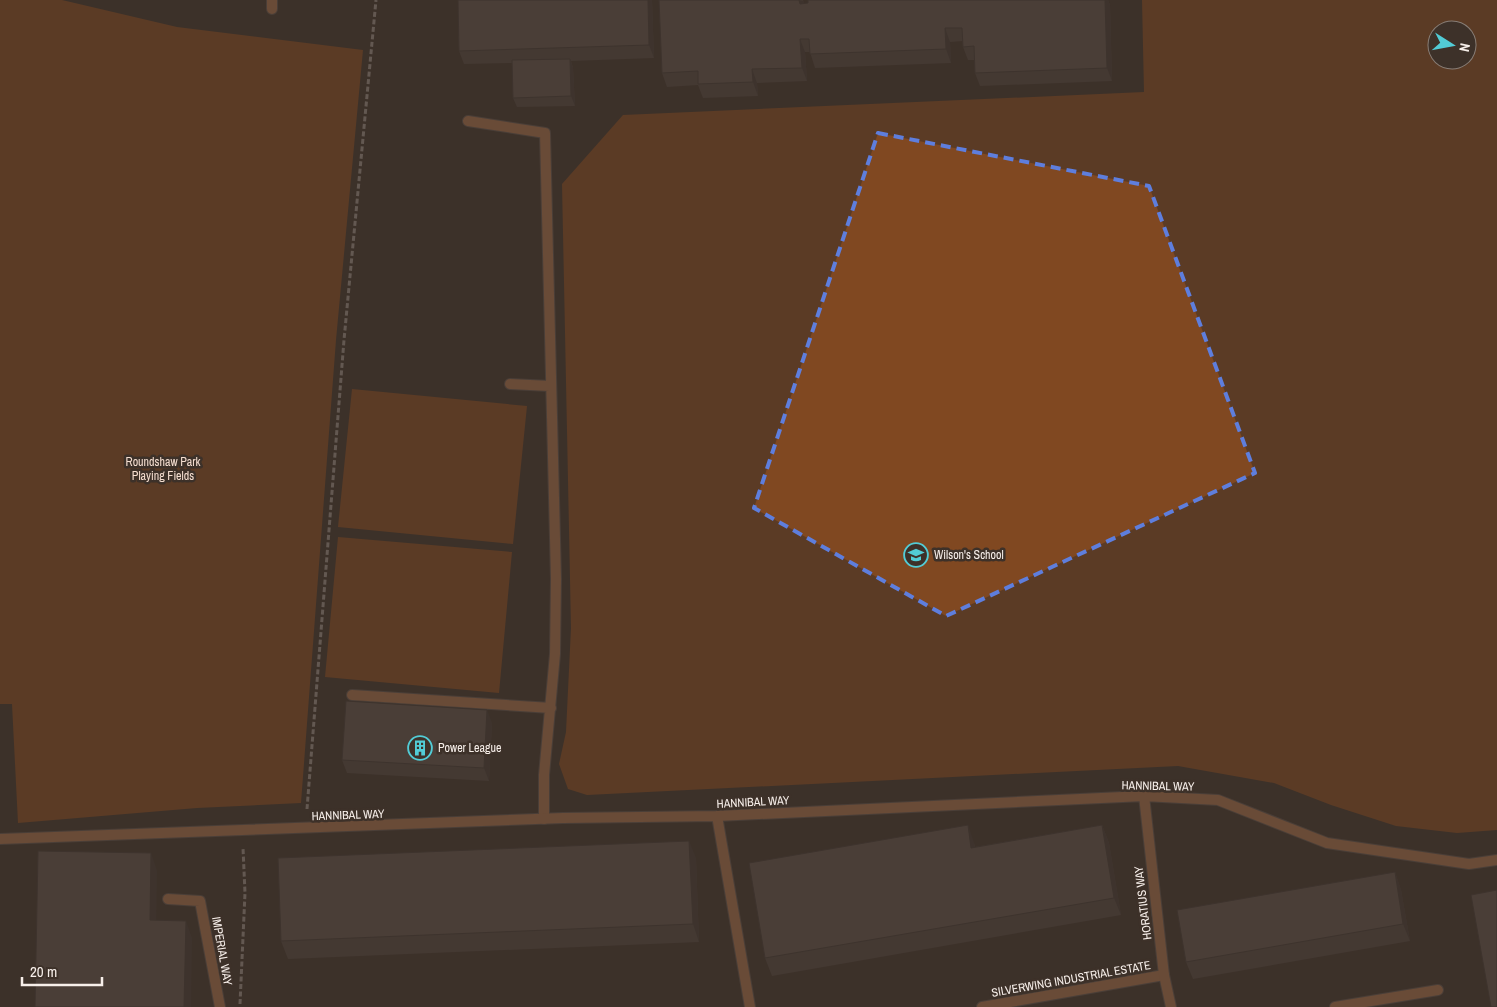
<svg xmlns="http://www.w3.org/2000/svg" width="1497" height="1007" font-family="'Archivo Narrow',sans-serif">
<style>
.green{fill:#804821;fill-rule:evenodd}
.lines{fill:none;stroke-linecap:round;stroke-linejoin:round}
.lane-casing{stroke:#5b4f48;stroke-width:12}
.street-casing{stroke:#5b4f48;stroke-width:12}
.path{stroke:#928881;stroke-width:3;stroke-dasharray:5 2.5;stroke-linecap:butt}
.lane{stroke:#9f6a47;stroke-width:10}
.street{stroke:#9f6a47;stroke-width:10}
.wall{fill:#4e433d}
.shaded-wall{fill:#403732}
.building{fill:#5b4e47;stroke:#403732}
.marked{fill:none;stroke:#5e7edd;stroke-width:4;stroke-dasharray:10 6;stroke-linejoin:round}
.labels{text-anchor:middle;dominant-baseline:central;stroke-width:5;stroke-linejoin:round;paint-order:stroke}
.park-label{font-size:12px;fill:#f5ded0;stroke:#3d3129}
.poi-label{font-size:12px;fill:#f7efea;stroke:#3d3129;text-anchor:start}
.street-label{font-size:12px;fill:#f7efea;stroke:#3d3129}
</style>
<rect width="100%" height="100%" fill="#3d3129"/>
<path class="green" d="M0 0H62L177 27 363 50 336 340 301 803 197 808 18 823 12 704H0Z
M1142 0H1497V830L1457 833 1396 826 1331 805 1274 783 1178 766 587 795 568 789 559 764 566 732 571 628 562 184 623 115 1144 92ZM1437 30H1467V60H1437Z
M352 389 527 406 513 544 338 527Z
M338 537 512 552 499 693 325 677Z"/>
<g class="lines">
<g class="lane-casing">
<path id="lane" d="M468 121 545 133 556 579 555 654 544 775V819
M510 384 550 386
M352 695 551 708
M982 1007 1164 975
M1335 1007 1438 990"/>
</g>
<g class="street-casing">
<path id="street" d="M272 9V0
M1144 796 1164 975 1171 1007
M717 816 750 1007
M0 839 563 818 717 816 1144 796 1218 800 1327 843 1469 864 1497 860
M168 899 200 901 220 1007"/>
</g>
<path class="path" d="M307 809 344 340 376 0
M240 1004 245 893 243 848"/>
<use href="#lane" class="lane"/>
<use href="#street" class="street"/>
</g>
<path class="wall" d="M458 0H652L654 58 571 61 573 68 575 106 517 107 513 98V63L464 64 459 51Z
M659 0H803L804 4 808 3V0H1108L1110 5 1112 81 980 86 975 73V60H968L963 47V41L950 42 951 63 815 68 810 52H805L807 81 757 83 758 96 703 98 698 85 667 87 662 73Z
M492 723 489 781 347 773 342 760Z
M1102 825 1109 843 1121 915 772 976 765 958 974 843 975 847Z
M696 858 699 942 288 959 281 941Z
M1395 872 1401 890 1410 941 1193 979 1186 962Z"/>
<path class="shaded-wall" d="M648 0H652L654 58 649 45Z
M799 0 804 1 805 17 800 4Z
M1105 0H1108L1110 5 1112 81 1107 68Z
M945 28 950 42 951 63 946 49Z
M800 39 805 52 807 81 802 68Z
M570 59 573 68 575 106 571 96Z
M752 69 757 83 758 96 753 82Z
M487 710 492 723 489 781 484 768Z
M968 825 974 843 978 865 971 848Z
M1102 825 1109 843 1121 915 1114 898Z
M689 841 696 858 699 942 693 924Z
M151 853 157 871 156 938 150 920Z
M1395 872 1401 890 1410 941 1403 924Z
M186 921 192 938 191 1007H184Z"/>
<path class="building" d="M458 0H648L649 45 459 51Z
M659 0H799L800 4 808 3V0H1105L1107 68 975 73 974 46 963 47 962 28H945L946 49 810 54 809 39H800L802 68 752 69 753 82 698 84V71L662 73Z
M570 59 571 96 513 98 512 60Z
M346 701 487 710 484 768 342 760Z
M968 825 971 848 1102 825 1114 898 765 958 749 863Z
M689 841 693 924 281 941 278 858Z
M38 851 151 853 150 920 186 921 184 1007H35Z
M1395 872 1403 924 1186 962 1177 910Z
M1497 890V1007H1491L1471 895Z"/>
<path d="M0 0H1497V1007H0ZM878 133 1149 186 1255 473 946 616 754 508Z" fill="#3d3129" fill-opacity=".55" fill-rule="evenodd"/>
<path class="marked" d="M878 133 1149 186 1255 473 946 616 754 508Z"/>
<defs>
<g id="school-ring" transform="scale(1.25)"><circle r="9.5" fill="#3d3129" stroke="#52ccd6" stroke-width="1.5"/><path d="M0-5L7-2L0 1L-7-2ZM-4 1L0 2.5L4 1V4Q0 6-4 4Z" fill="#52ccd6"/></g>
<g id="building-ring" transform="scale(1.25)"><circle r="9.5" fill="#3d3129" stroke="#52ccd6" stroke-width="1.5"/><path d="M-4-6H4V6H1V3H-1V6H-4ZM-2.5-4.3h1.7v1.8h-1.7ZM.8-4.3h1.7v1.8H.8ZM-2.5-1h1.7V.8h-1.7ZM.8-1h1.7V.8H.8Z" fill="#52ccd6"/></g>
</defs>
<g fill-rule="evenodd">
<use href="#school-ring" x="916" y="555"/>
<use href="#building-ring" x="420" y="748"/>
</g>
<g class="labels">
<g class="park-label">
<text x="163" y="462">Roundshaw Park<tspan x="163" dy="14">Playing Fields</tspan></text>
</g>
<g class="poi-label">
<text x="934" y="555">Wilson's School</text>
<text x="438" y="748">Power League</text>
</g>
<g class="street-label">
<text transform="translate(1158 786) rotate(1)">HANNIBAL WAY</text>
<text transform="translate(753 802) rotate(-3)">HANNIBAL WAY</text>
<text transform="translate(348 815) rotate(-2)">HANNIBAL WAY</text>
<text transform="translate(1143 903) rotate(-97)">HORATIUS WAY</text>
<text transform="translate(222 951) rotate(80)">IMPERIAL WAY</text>
<text transform="translate(1071 979) rotate(-10)">SILVERWING INDUSTRIAL ESTATE</text>
</g>
</g>
<g transform="translate(1452 45) rotate(101)"><circle r="24" fill="#3d3129" stroke="#877d76"/>
<path d="M0-4L9 19L0 12L-9 19Z" fill="#52ccd6"/>
<text y="-8" font-size="14" font-weight="bold" text-anchor="middle" fill="#f7efea">N</text>
</g>
<path d="M22 977v8h80v-8" fill="none" stroke="#f7efea" stroke-width="2.5"/>
<text x="30" y="977" font-size="15" fill="#f7efea" stroke="#3d3129" stroke-width="4" paint-order="stroke">20 m</text>
</svg>
